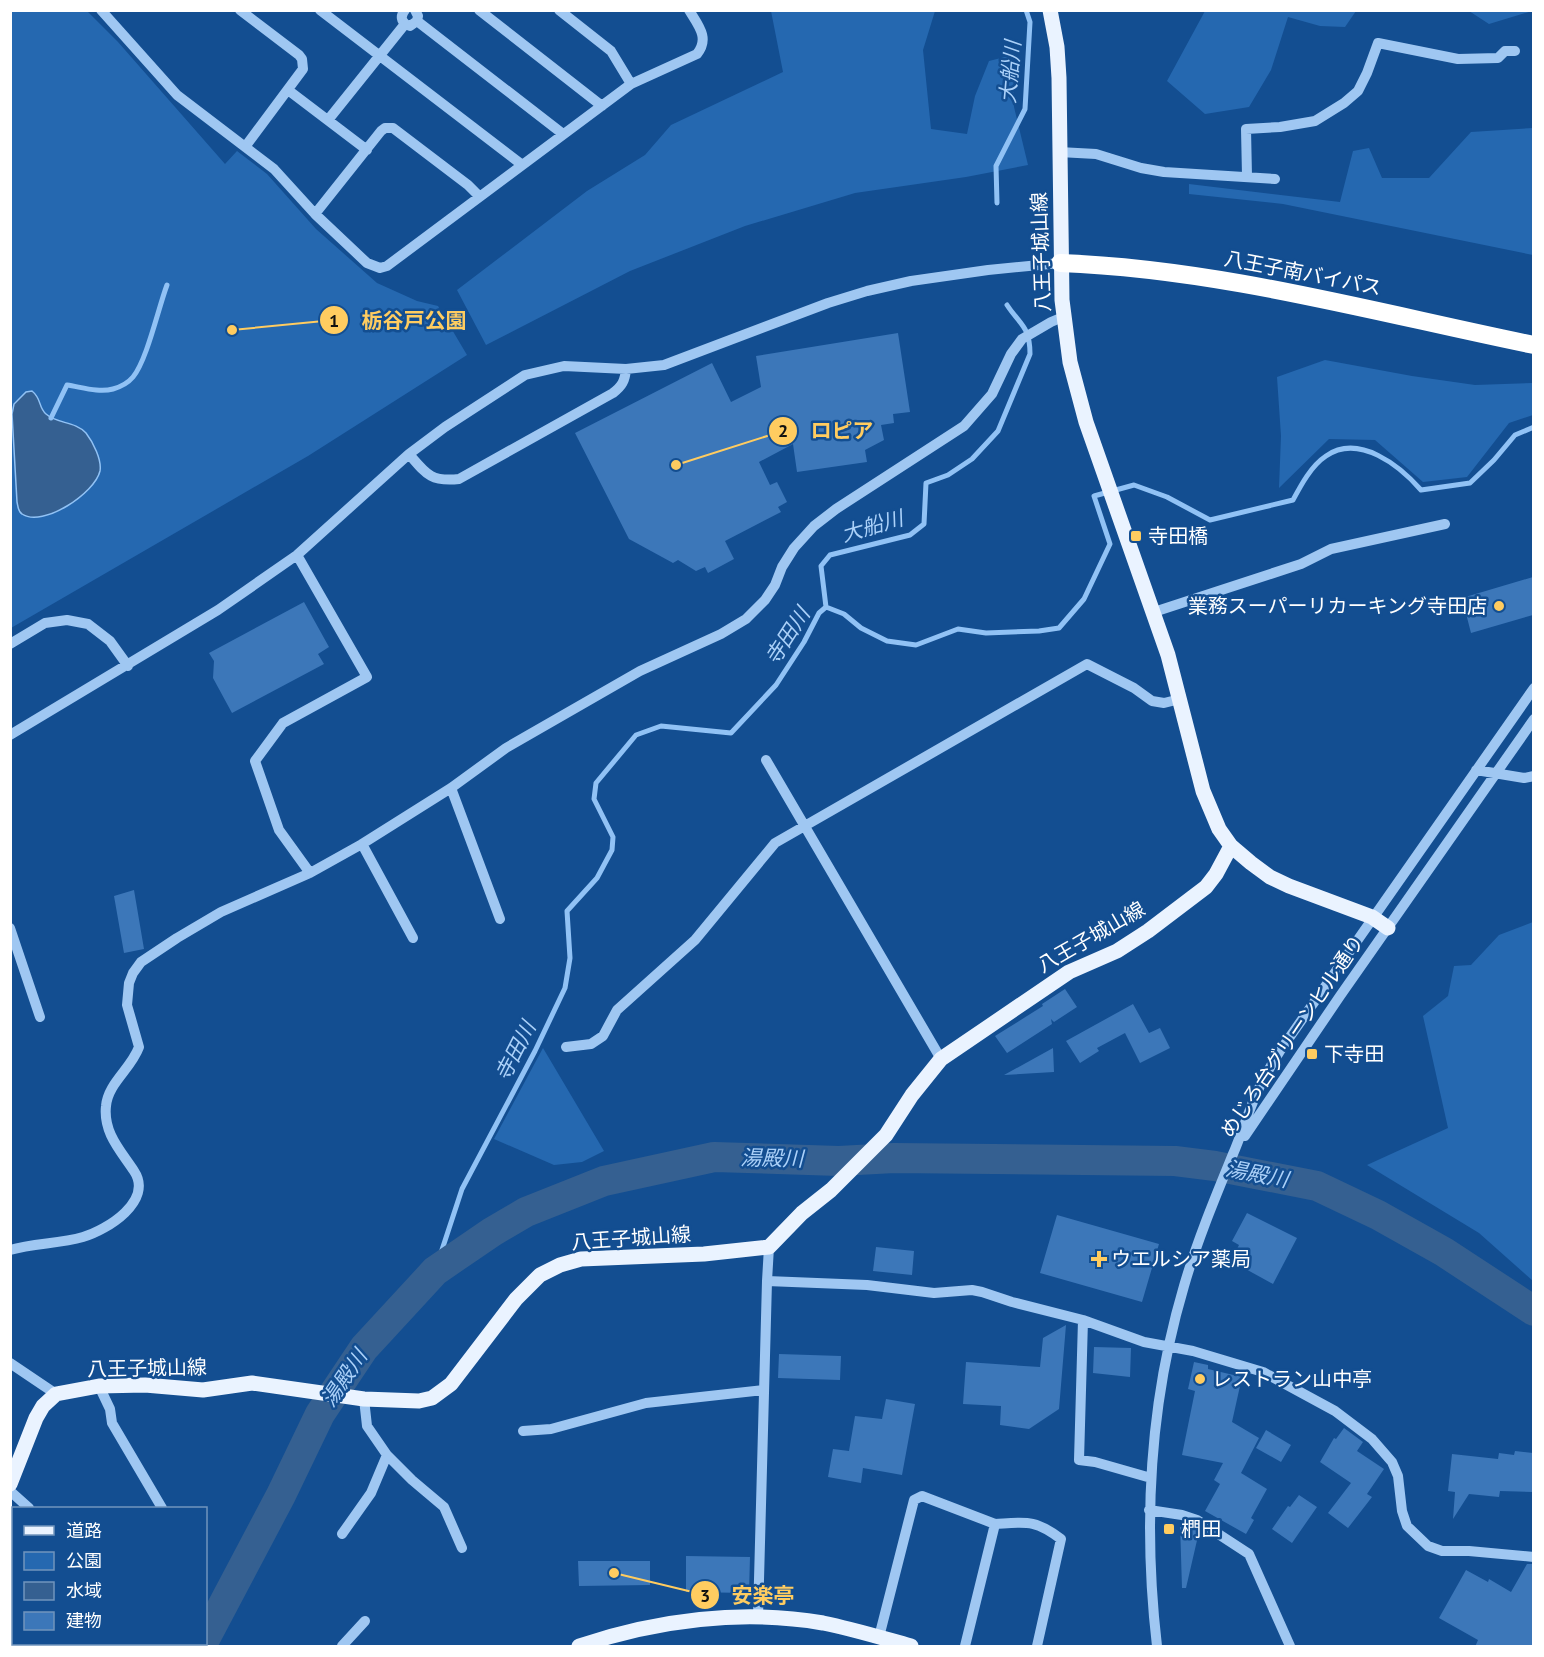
<svg xmlns="http://www.w3.org/2000/svg" width="1544" height="1657" font-family="'PT Sans','Noto Sans JP',sans-serif">
<style>
.green{fill:#2568b0}
.water{fill:#356091;stroke:#91c2f5;stroke-width:1.5}
.lines{fill:none;stroke-linecap:round;stroke-linejoin:round}
.stream{stroke:#91c2f5;stroke-width:5}
.river{stroke:#356091;stroke-width:30}
.building{fill:#3c77b9}
.minor{stroke:#9fc7f2;stroke-width:10}
.major{stroke:#eaf3ff;stroke-width:15}
.highway{stroke:#fff;stroke-width:18}
.poi-dot{fill:#ffcc60;stroke:#134e91;stroke-width:2}
.labels{text-anchor:middle;dominant-baseline:central;stroke-width:5;stroke-linejoin:round;paint-order:stroke}
.street-label{font-size:20px;fill:#fff;stroke:#134e91}
.poi-label{font-size:20px;fill:#fff;stroke:#134e91;text-anchor:start}
.water-label{font-size:21px;font-style:italic;fill:#abd1f9;stroke:#134e91}
.leader{fill:none;stroke:#ffcc60;stroke-width:2}
.callout-dot{fill:#ffcc60;stroke:#134e91;stroke-width:2}
.mark-label{font-size:18px;text-anchor:middle;font-weight:bold;fill:#111}
.callout-label{font-size:21px;text-anchor:middle;font-weight:bold;fill:#ffcc60;stroke:#134e91;stroke-width:5;stroke-linejoin:round;paint-order:stroke}
</style>
<rect width="100%" height="100%" fill="#134e91"/>
<path class="green" d="M11 10 87 11 118 42 225 164 237 151 267 174 316 229 377 283 417 301 438 306 467 355 308 456 11 628Z
M771 11H935L923 50 931 129 967 134 975 96 989 61 1013 55 1014 107 1028 165 966 177 855 193 745 226 630 271 486 345 457 290 587 191 645 155 671 125 783 72Z
M1205 11 1206 10 1356 11 1345 27 1320 26 1288 17 1271 70 1249 107 1205 114 1167 81Z
M1469 11V10L1532 11 1489 24Z
M1533 128V255L1283 204 1189 194V184L1340 202 1353 151 1369 148 1382 178H1429L1471 132Z
M1325 360 1412 376 1475 385 1533 383V415L1509 423 1467 477 1423 482 1375 440 1329 439 1279 488 1281 436 1277 377Z
M1533 922H1534L1533 1281 1479 1233 1367 1165 1448 1128 1423 1016 1448 996 1454 966 1471 965 1499 935Z
M543 1048 604 1151 582 1162 554 1165 494 1139Z"/>
<path class="water" d="M32 391C42 399 38 407 46 414 57 424 75 421 86 433 93 442 102 460 100 471 95 493 43 528 22 514 18 512 18 506 17 502L12 414 14 404 26 392Z"/>
<g class="lines">
<path class="stream" d="M997 203 996 166 1025 109 1030 22 1026 10
M51 418 67 385C81 387 99 393 113 389 120 387 128 383 133 377 147 360 158 309 167 285
M826 607 821 566 830 555 910 535 924 524 926 483 948 475 972 459 998 431 1030 354C1030 326 1020 325 1007 305
M435 1271 462 1189 535 1051 565 988 570 958 567 911 597 878 612 850 613 837 594 799 596 783 636 735 661 726 731 733 776 685 804 642 819 613 826 607 844 614 861 628 887 641 916 645 958 629 986 633 1039 631 1059 628 1084 599 1110 544 1094 496 1134 485 1167 497 1210 520 1293 500C1301 485 1311 466 1326 456 1359 433 1400 466 1421 490L1470 483 1494 460 1515 435 1534 427"/>
<path class="river" d="M206 1637 281 1495 320 1414 364 1348 435 1271 492 1232 526 1212 604 1181 714 1157 839 1161 894 1158 1175 1161 1215 1166 1317 1186 1378 1215 1444 1252 1534 1311"/>
</g>
<path class="building" d="M898 333 910 412 893 414 894 423 881 425 884 440 865 450 867 462 797 472 793 444 759 462 770 485 777 482 787 502 778 507 781 512 725 541 734 559 708 573 705 567 696 571 678 560 673 563 629 539 575 433 712 363 731 402 761 387 756 356Z
M1533 577V615L1471 633 1462 598Z
M304 602 329 647 318 654 324 664 232 713 213 678 214 661 209 653Z
M134 890 144 949 124 953 114 896Z
M1065 989 1077 1007 1054 1022 1051 1019 1052 1024 1007 1053 995 1036 1043 1006 1042 1004Z
M1133 1004 1149 1033 1160 1028 1170 1048 1140 1063 1125 1033 1097 1048 1099 1051 1080 1063 1066 1041Z
M1053 1048 1054 1072 1004 1075Z
M1247 1213 1297 1238 1273 1284 1242 1267 1246 1259 1235 1253 1239 1245 1232 1241Z
M1057 1215 1159 1244 1142 1302 1040 1273Z
M876 1247 914 1251 912 1275 873 1271Z
M1066 1325 1059 1409 1029 1429 1000 1425 1001 1406 963 1404 966 1362 1040 1367 1043 1338Z
M1094 1347 1131 1348 1130 1377 1093 1373Z
M779 1354 841 1356 840 1380 778 1378Z
M1194 1362 1208 1365V1369L1242 1377 1232 1422 1259 1438 1241 1473 1267 1489 1251 1518 1254 1520 1246 1534 1205 1511 1220 1484 1214 1480 1223 1463 1182 1455 1195 1391 1188 1389Z
M886 1399 915 1404 902 1475 863 1468 861 1483 828 1477 833 1449 849 1451 855 1416 882 1419Z
M1344 1428 1363 1442 1357 1451 1384 1469 1367 1494 1372 1497 1348 1528 1328 1513 1351 1483 1320 1462 1334 1438 1336 1439Z
M1266 1430 1291 1445 1281 1462 1256 1448Z
M1515 1451 1533 1453V1492L1500 1491 1499 1497 1469 1494 1453 1519 1455 1492 1448 1491 1452 1454 1498 1459 1499 1453 1514 1455Z
M1299 1495 1317 1507 1292 1543 1272 1529 1288 1506 1290 1507Z
M1180 1523 1197 1529 1198 1536 1186 1588H1182Z
M686 1556 750 1557 749 1593 686 1592Z
M578 1561H650V1585L579 1586Z
M1527 1564H1533V1647H1475L1478 1640 1439 1618 1466 1570 1488 1582 1489 1579 1511 1592Z"/>
<g class="lines">
<path class="minor" d="M101 10 177 95 274 169 315 214 367 263 380 268 387 266 631 84 697 54C710 38 698 25 689 10
M240 10 299 55 302 59 303 69 245 147
M320 10 521 164
M405 10C399 17 402 24 410 26L417 21 418 16 415 10
M479 10 602 106
M559 10 611 51 631 84
M417 21 563 134
M288 90 367 150
M328 120 405 24
M1059 152 1096 154 1141 168 1164 172 1275 179
M1247 176 1246 129 1280 127 1315 121 1344 103 1358 91 1367 73 1378 43 1458 59 1498 58 1505 51H1515
M315 214 381 131 385 128H393L468 185 479 196
M409 454C426 474 431 482 459 479L613 393C622 386 625 381 626 369
M297 555 367 677 283 723 255 761 279 830 310 873
M1154 612 1301 564 1331 549 1445 524
M10 644 45 623 67 620 88 624 110 641 128 666
M10 735 218 610 297 555 409 454 445 427 525 375 564 366 626 369 664 365 828 303 867 291 911 281 988 270 1060 263
M766 760 941 1059
M1476 770 1524 778 1534 776
M451 788 500 919
M362 844 413 938
M10 928 40 1017
M566 1047 591 1044 603 1036 617 1010 695 940 775 843 1087 664 1134 688 1152 701 1164 703 1180 699
M1245 1136 1340 996 1534 719
M10 1250C34 1243 59 1244 83 1237 107 1230 154 1201 134 1171 121 1151 103 1133 106 1106 108 1083 131 1069 139 1047L127 1005 129 983 133 973 141 962 177 938 221 912 310 873 362 844 451 788 506 748 640 671 721 634 746 619 765 600 775 585 782 567 794 548 814 526 836 509 964 426 992 394 1011 354 1022 339 1051 322 1063 317
M767 1281 867 1285 934 1293 972 1290 982 1292 1012 1302 1083 1320 1144 1342 1193 1351 1263 1372 1335 1411 1372 1439 1392 1462 1398 1476 1402 1511 1407 1526 1428 1546 1442 1551H1469L1534 1557
M1083 1320 1079 1460 1095 1462 1151 1478
M10 1363 56 1394
M99 1386 110 1409 112 1423 162 1508
M364 1399 367 1426 387 1455 412 1480 444 1507 462 1548
M523 1431 551 1429 646 1403 764 1390
M10 1491 29 1508
M1149 1510 1182 1515 1197 1520 1249 1554 1290 1646
M342 1534 371 1493 387 1455
M758 1617 767 1281 769 1247
M879 1637 914 1500 922 1496 995 1524
M342 1646 365 1621
M965 1646 995 1524C1026 1522 1035 1519 1061 1539L1037 1646
M1157 1646C1143 1525 1149 1404 1184 1286 1197 1241 1215 1198 1233 1154 1243 1131 1250 1105 1262 1082 1267 1072 1274 1061 1280 1051L1534 688"/>
<path class="major" d="M1050 10 1057 47 1059 78 1062 300 1070 362 1086 422 1168 655 1203 791 1219 829 1231 846 1251 863 1270 877 1289 886 1372 917 1388 928
M10 1484 36 1418 43 1406 56 1394 99 1386 145 1385 203 1390 252 1383 364 1399 419 1401 432 1398 451 1384 516 1299 540 1275 560 1265 581 1259 704 1254 769 1247 802 1213 831 1190 886 1135 912 1095 941 1059 1069 972 1117 951 1148 931 1206 887 1216 874 1231 846
M579 1646C657 1620 742 1609 823 1623 853 1629 882 1638 911 1646"/>
<path class="highway" d="M1060 263C1221 269 1377 313 1534 345"/>
</g>
<g class="poi-dot">
<rect x="1130" y="530" width="12" height="12" rx="3"/>
<circle cx="1499" cy="606" r="6"/>
<rect x="1306" y="1048" width="12" height="12" rx="3"/>
<path d="M1096 1250h6v6h6v6h-6v6h-6v-6h-6v-6h6z"/>
<circle cx="1200" cy="1379" r="6"/>
<rect x="1163" y="1523" width="12" height="12" rx="3"/>
</g>
<g class="labels">
<g class="street-label">
<text transform="translate(1041 252) rotate(-92)">八王子城山線</text>
<text transform="translate(1303 273) rotate(11)">八王子南バイパス</text>
<text transform="translate(1091 937) rotate(-30)">八王子城山線</text>
<text transform="translate(1292 1036) rotate(-56)">めじろ台グリーンヒル通り</text>
<text transform="translate(631 1238) rotate(-4)">八王子城山線</text>
<text transform="translate(147 1368) rotate(-1)">八王子城山線</text>
</g>
<g class="poi-label">
<text x="1148" y="536">寺田橋</text>
<text x="1487" y="606" text-anchor="end">業務スーパーリカーキング寺田店</text>
<text x="1324" y="1054">下寺田</text>
<text x="1111" y="1259">ウエルシア薬局</text>
<text x="1212" y="1379">レストラン山中亭</text>
<text x="1181" y="1529">椚田</text>
</g>
<g class="water-label">
<text transform="translate(1010 72) rotate(-85)">大船川</text>
<text transform="translate(872 526) rotate(-16)">大船川</text>
<text transform="translate(787 636) rotate(-57)">寺田川</text>
<text transform="translate(515 1051) rotate(-63)">寺田川</text>
<text transform="translate(772 1158) rotate(1)">湯殿川</text>
<text transform="translate(1257 1174) rotate(11)">湯殿川</text>
<text transform="translate(344 1378) rotate(-56)">湯殿川</text>
</g>
</g>
<path class="leader" d="M232 330L334 320M676 465L783 431M614 1573L705 1595"/>
<g class="callout-dot">
<circle cx="232" cy="330" r="6"/>
<circle cx="676" cy="465" r="6"/>
<circle cx="614" cy="1573" r="6"/>
<circle cx="334" cy="320" r="15"/>
<circle cx="783" cy="431" r="15"/>
<circle cx="705" cy="1595" r="15"/>
</g>
<g class="mark-label">
<text x="334" y="327">1</text>
<text x="783" y="437">2</text>
<text x="705" y="1602">3</text>
</g>
<g class="callout-label">
<text x="414" y="328">栃谷戸公園</text>
<text x="842" y="438">ロピア</text>
<text x="763" y="1603">安楽亭</text>
</g>
<rect width="1544" height="1657" fill="none" stroke="#ffffff" stroke-width="24"/>
<rect x="12" y="1507" width="195" height="138" fill="#134e91" stroke="#7195bd" stroke-width="1.5"/>
<rect x="24" y="1526" width="30" height="9" fill="#eaf3ff" stroke="#7195bd" stroke-width="1.5"/>
<text x="66" y="1537" font-size="18" fill="#ffffff">道路</text>
<rect x="24" y="1552" width="30" height="18" fill="#2568b0" stroke="#7195bd" stroke-width="1.5"/>
<text x="66" y="1567" font-size="18" fill="#ffffff">公園</text>
<rect x="24" y="1582" width="30" height="18" fill="#356091" stroke="#7195bd" stroke-width="1.5"/>
<text x="66" y="1597" font-size="18" fill="#ffffff">水域</text>
<rect x="24" y="1612" width="30" height="18" fill="#3c77b9" stroke="#7195bd" stroke-width="1.5"/>
<text x="66" y="1627" font-size="18" fill="#ffffff">建物</text>
</svg>
